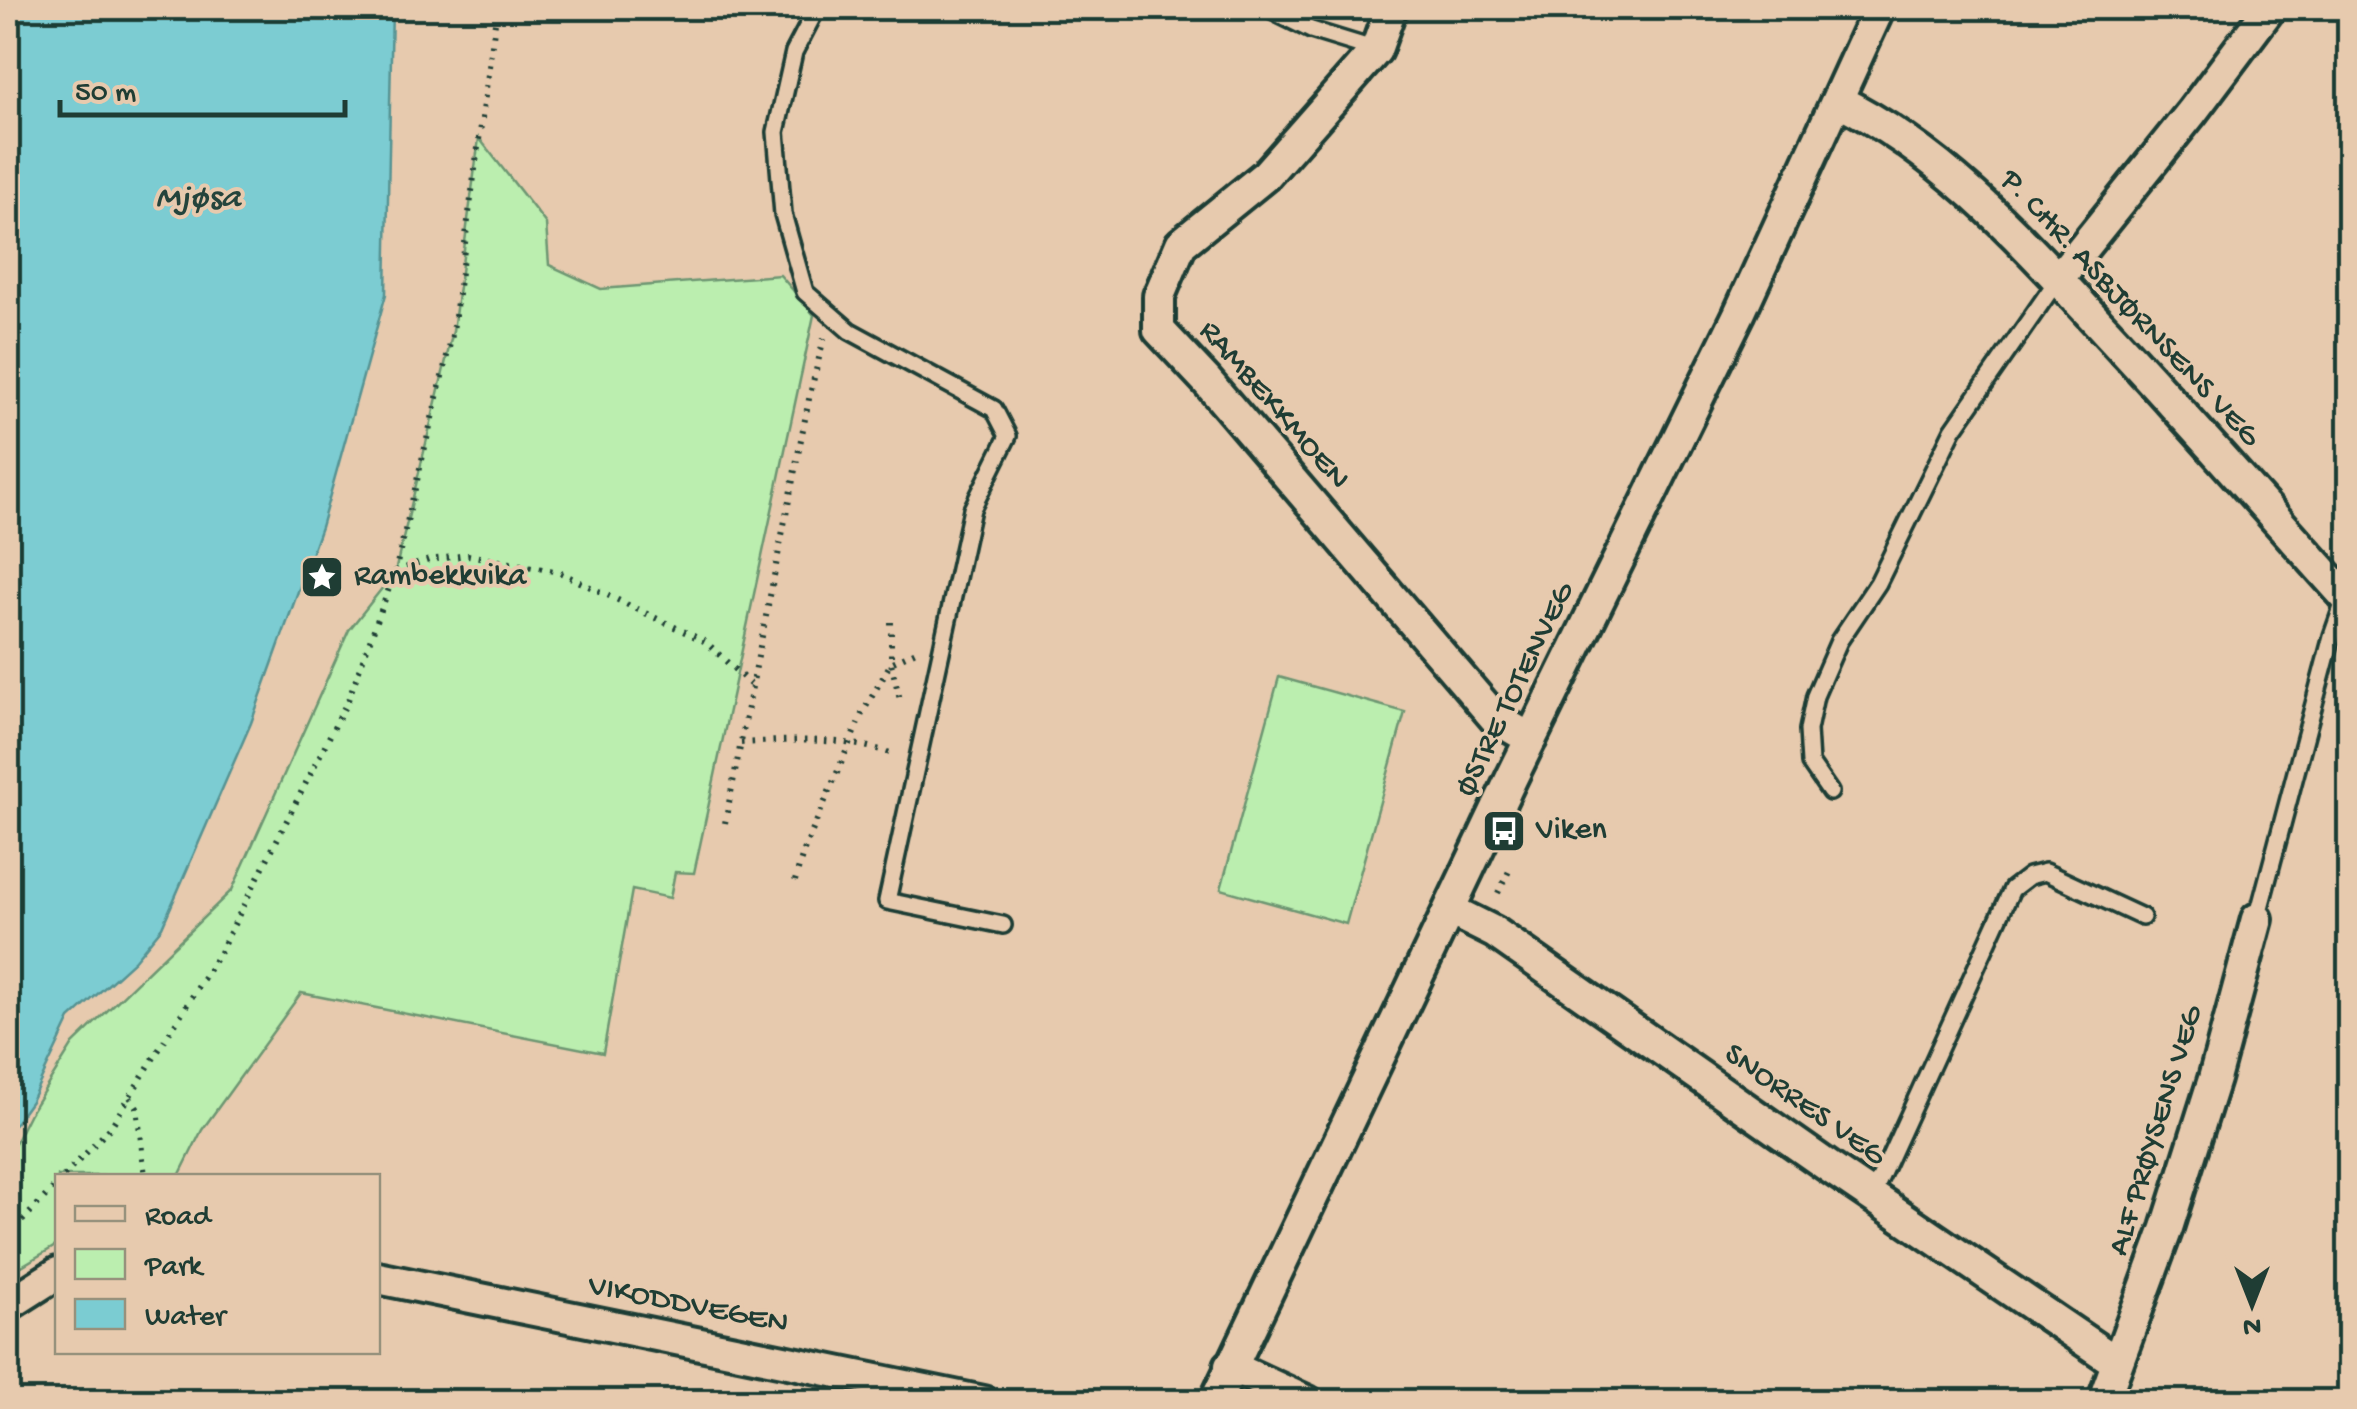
<svg xmlns="http://www.w3.org/2000/svg" width="2357" height="1409" font-family="'Gochi Hand',sans-serif">
<style>
.green{fill:#bbeeaf;stroke:#6d9672;stroke-width:2.5}
.water{fill:#7bccd2;stroke:#569393;stroke-width:2.5}
.lines{fill:none;stroke-linecap:round;stroke-linejoin:round}
.lane-casing{stroke:#1f3d34;stroke-width:22}
.street-casing{stroke:#1f3d34;stroke-width:38}
.path{stroke:#1f3d34;stroke-width:6;stroke-dasharray:2.5 8;stroke-linecap:butt}
.lane{stroke:#e7caae;stroke-width:15}
.street{stroke:#e7caae;stroke-width:30}
.labels{text-anchor:middle;dominant-baseline:central;stroke-width:8;stroke-linejoin:round;paint-order:stroke}
.street-label{font-size:32px;fill:#1f3d34;stroke:#e7caae}
.poi-label{font-size:32px;fill:#1f3d34;stroke:#e7caae;text-anchor:start}
.water-label{font-size:35px;font-style:italic;fill:#24443c;stroke:#e7caae}
</style>
<rect width="100%" height="100%" fill="#e7caae"/>
<filter id="ink" filterUnits="userSpaceOnUse"><feTurbulence type="fractalNoise" baseFrequency=".01" numOctaves="2"/><feDisplacementMap in="SourceGraphic" scale="20" xChannelSelector="R" yChannelSelector="G"/><feConvolveMatrix kernelMatrix="1 2 1 2 8 2 1 2 1" color-interpolation-filters="sRGB"/></filter>
<g filter="url(#ink)">
<path class="green" d="M479 138 546 224 549 265 601 289 780 275 814 315 694 873 675 872 670 898 632 890 603 1053 301 993 202 1130 179 1176H58L57 1245 8 1274V1157L30 1113 73 1044 232 890 349 630 395 572 453 331Z
M1279 677 1405 712 1346 924 1221 889Z"/>
<path class="water" d="M8 8H392L386 294 321 527 251 723 162 927 134 961 70 1019 31 1101 8 1133Z"/>
<g class="lines">
<g class="lane-casing">
<path id="lane" d="M817 8 794 52 776 132 783 214 805 292 850 331 994 409 1008 436 972 509 887 901 1003 925
M1266 8 1311 30 1376 50
M1830 792 1810 763 1808 730 1815 696 1839 641 1878 583 1953 430 2058 279
M2257 919 2332 636 2346 596
M1872 1196 2012 889 2029 876 2045 872 2142 917"/>
</g>
<g class="street-casing">
<path id="street" d="M1391 8 1376 50 1266 175 1181 244 1159 296V330L1206 380 1495 718 1531 739
M1837 100C1945 153 2025 244 2106 331 2187 418 2265 507 2345 596
M2058 279 2192 112 2270 8
M1450 910 1494 932 1832 1169 2116 1362
M378 1278 984 1402
M8 1305 58 1273
M1230 1366 1308 1402
M1215 1402 1512 777 1739 314 1879 8
M2103 1402 2167 1228 2214 1079 2257 919"/>
</g>
<path class="path" d="M396 571 429 560 468 555 559 572 706 642 752 686
M891 622V663L901 704
M741 743C794 740 844 736 896 755
M725 823 810 394 824 338
M795 881 803 853 862 714 891 663 916 651
M1498 893 1511 867
M130 1097 137 1107 145 1176
M64 1176 110 1128 220 952 348 700 395 572 453 331 497 8
M8 1236 58 1183"/>
<use href="#lane" class="lane"/>
<use href="#street" class="street"/>
</g>
</g>
<defs>
<g id="sight-square" transform="scale(2.25)"><rect x="-9" y="-9" width="18" height="18" rx="4" fill="#1f3d34" stroke="#e7caae"/><path d="M0-6L1.8-2.2L6-1.7L2.9 1.2L3.7 5.4L0 3.3L-3.7 5.4L-2.9 1.2L-6-1.7L-1.8-2.2Z" fill="#fff"/></g>
<g id="bus-square" transform="scale(2.25)"><rect x="-9" y="-9" width="18" height="18" rx="4" fill="#1f3d34" stroke="#e7caae"/><path d="M-5-6H5V4H4V6H2V4H-2V6H-4V4H-5ZM-3.5-4V0h7V-4ZM-3.5 1.2v1.5H-2V1.2ZM2 1.2v1.5H3.5V1.2Z" fill="#fff"/></g>
</defs>
<g fill-rule="evenodd">
<use href="#sight-square" x="322" y="577"/>
<use href="#bus-square" x="1504" y="831"/>
</g>
<g class="labels">
<g class="street-label">
<text transform="translate(2129 309) rotate(47)">P. CHR. ASBJØRNSENS VEG</text>
<text transform="translate(1273 406) rotate(49)">RAMBEKKMOEN</text>
<text transform="translate(1516 690) rotate(-64)">ØSTRE TOTENVEG</text>
<text transform="translate(1804 1106) rotate(35)">SNORRES VEG</text>
<text transform="translate(2157 1131) rotate(-73)">ALF PRØYSENS VEG</text>
<text transform="translate(688 1306) rotate(11)">VIKODDVEGEN</text>
</g>
<g class="poi-label">
<text x="354" y="577">Rambekkvika</text>
<text x="1536" y="831">Viken</text>
</g>
<g class="water-label">
<text x="198" y="199">Mjøsa</text>
</g>
</g>
<rect width="2357" height="1409" fill="none" stroke="#e7caae" stroke-width="40"/>
<rect x="20" y="20" width="2317" height="1369" fill="none" stroke="#1f3d34" stroke-width="4" filter="url(#ink)"/>
<rect x="55" y="1174" width="325" height="180" fill="#e7caae" stroke="#97927d" stroke-width="2.5"/>
<rect x="75" y="1206" width="50" height="15" fill="#e7caae" stroke="#97927d" stroke-width="2.5"/>
<text x="145" y="1224" font-size="30" fill="#1f3d34">Road</text>
<rect x="75" y="1249" width="50" height="30" fill="#bbeeaf" stroke="#97927d" stroke-width="2.5"/>
<text x="145" y="1274" font-size="30" fill="#1f3d34">Park</text>
<rect x="75" y="1299" width="50" height="30" fill="#7bccd2" stroke="#97927d" stroke-width="2.5"/>
<text x="145" y="1324" font-size="30" fill="#1f3d34">Water</text>
<g transform="translate(2252 1304) rotate(180)" stroke="#e7caae" stroke-width="8" paint-order="stroke">
<path d="M0-8L18 38L0 25L-18 38Z" fill="#1f3d34"/>
<text y="-15" font-size="28" font-weight="bold" text-anchor="middle" fill="#1f3d34">N</text>
</g>
<path d="M60 100v15h285v-15" fill="none" stroke="#1f3d34" stroke-width="5"/>
<text x="75" y="100" font-size="30" fill="#1f3d34" stroke="#e7caae" stroke-width="8" paint-order="stroke">50 m</text>
</svg>
